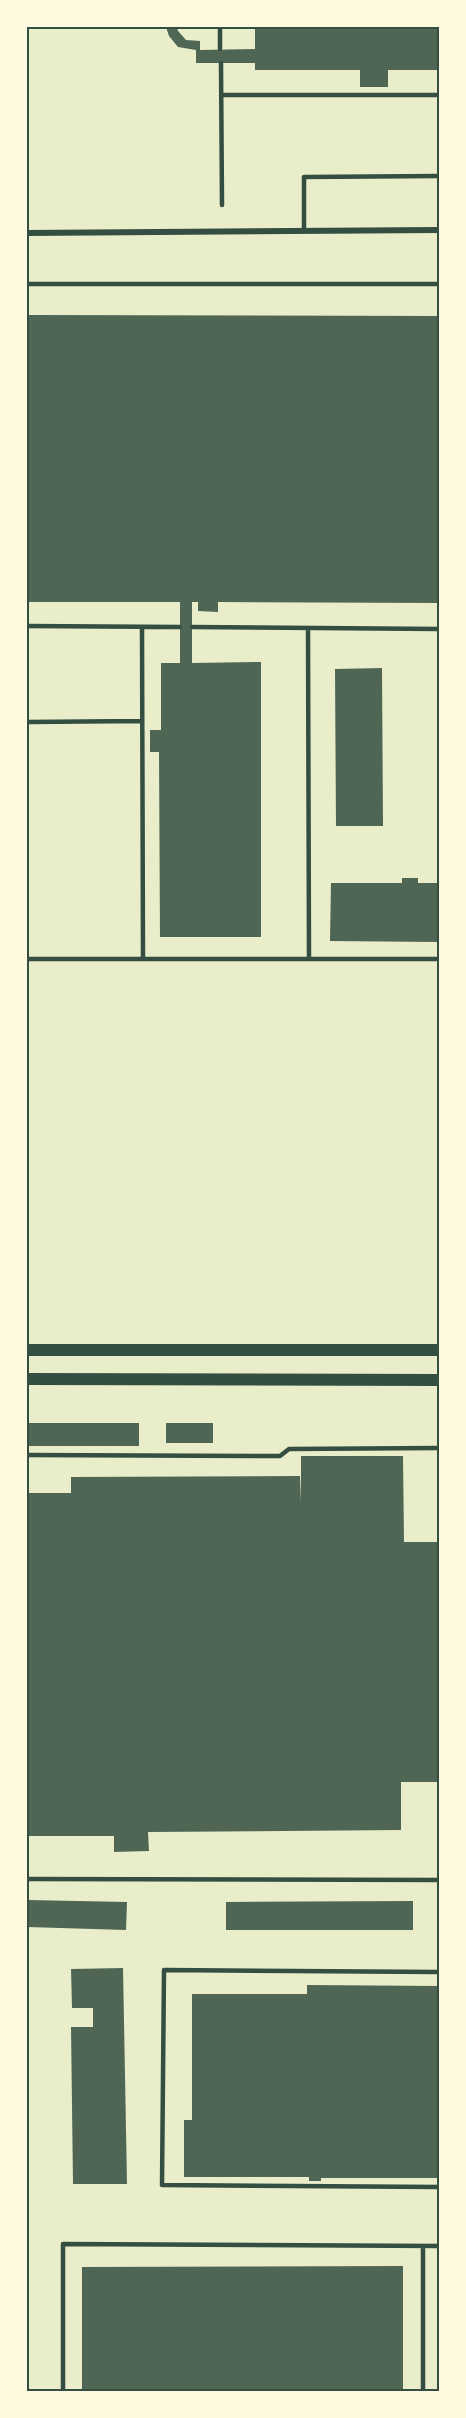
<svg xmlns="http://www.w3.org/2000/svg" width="466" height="2418" font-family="'Roboto Serif',serif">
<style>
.building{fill:#4f6655}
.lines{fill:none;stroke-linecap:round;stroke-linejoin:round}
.service{stroke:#344e41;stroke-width:4.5}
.minor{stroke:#344e41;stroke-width:6}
.secondary{stroke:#344e41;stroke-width:12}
.neatline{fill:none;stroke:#344e41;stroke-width:2}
</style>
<rect width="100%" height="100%" fill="#e9edc9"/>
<path class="building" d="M166 27H177L178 31 186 40 200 41V50L255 49V27H439V70H388V87H360V70H255V63H196V50L178 47 169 36Z
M27 315 439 316V603L218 602V612L198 611V602H192V663L261 662V937H160L159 752H150V730H161V663H180V602H27Z
M382 668 383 826H336L335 669Z
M402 878H418V883H439V942L330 941 331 883H402Z
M27 1423H139V1446H27Z
M166 1423H213V1443H166Z
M301 1456H403L404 1542H439V1782H401V1830L148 1832 149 1851 114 1852V1836H27V1493H71V1477L300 1476 301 1503Z
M27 1900 127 1902 126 1930 27 1927Z
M413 1901V1930H226V1902Z
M123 1968 127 2184H73L71 2027H93V2008H72L71 1969Z
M307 1985 439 1986V2178H321V2181H309V2177H184V2120H192V1994H307Z
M403 2266V2391H82V2267Z"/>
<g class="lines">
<path class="service" d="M220 27V49
M221 63 222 205
M221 95H439
M304 231V177L439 176
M27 284H439
M27 626 180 627
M142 627 143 959
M192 627 439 629
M308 628 309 959
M27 722 142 721
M27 959H439
M27 1455 280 1456 289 1449 439 1448
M27 1879 439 1880
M439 1972 164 1970 162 2185 439 2187
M63 2391V2244L439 2246
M423 2391V2246"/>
<path class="minor" d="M27 233 439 230"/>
<path class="secondary" d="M27 1350H439
M27 1379 439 1380"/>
</g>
<rect width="466" height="2418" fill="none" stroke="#fefae0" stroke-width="57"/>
<rect x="28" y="28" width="410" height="2362" class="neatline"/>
</svg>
